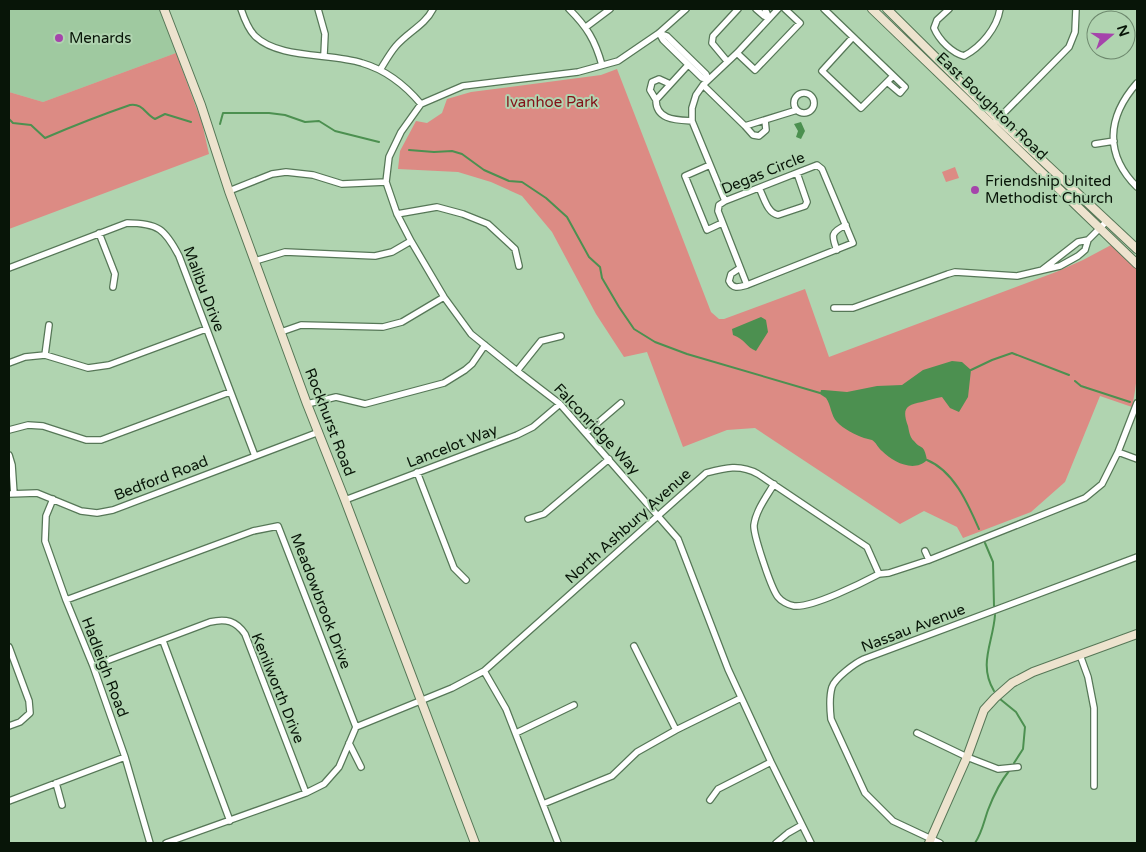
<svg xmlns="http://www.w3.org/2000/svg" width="1146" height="852" font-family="'Varela Round',sans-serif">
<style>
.built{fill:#9fc9a0}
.green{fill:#dc8b84}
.water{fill:#4c9050}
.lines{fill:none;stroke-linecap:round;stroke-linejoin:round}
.stream{stroke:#4c9050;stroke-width:2}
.street-casing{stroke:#567757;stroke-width:8}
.secondary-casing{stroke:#567757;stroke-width:10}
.street{stroke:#fff;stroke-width:5.5}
.secondary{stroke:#ede3ce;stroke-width:8}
.poi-dot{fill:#a544ab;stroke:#b0d4b0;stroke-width:2}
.labels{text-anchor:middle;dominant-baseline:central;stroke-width:4;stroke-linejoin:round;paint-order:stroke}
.poi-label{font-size:15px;fill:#081508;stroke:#b0d4b0;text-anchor:start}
.park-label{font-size:15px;fill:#831118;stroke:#b0d4b0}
.street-label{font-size:15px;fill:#081508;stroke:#b0d4b0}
</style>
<rect width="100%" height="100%" fill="#b0d4b0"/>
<path class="built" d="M9 9H159L176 53 43 102 9 92Z"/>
<path class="green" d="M176 53 202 123 209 154 9 229V92L43 102Z
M617 69 711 312 719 319H724L805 289 829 357 1056 272 1083 260 1113 244 1137 267C1137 312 1142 364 1132 407L1100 396 1065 482 1031 512 963 538 957 527 924 511 900 524 755 428 727 430 683 447 647 352 624 357 596 314 552 232 522 196 491 182 458 172 398 169 400 151 416 121 427 123 442 113 447 99 471 92 601 75Z
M955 167 959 178 946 182 942 172Z"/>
<path class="water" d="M801 122 805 131 801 139 796 137 798 131 794 124Z
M761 317 766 320 768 332 756 351C746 347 745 339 733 335L732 329Z
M952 361 962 362 971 370 968 397 959 412 950 408 942 397C935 398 929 400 922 402 905 405 902 409 908 426 909 431 910 438 914 441 921 450 924 443 927 460 914 473 893 462 882 451 878 448 876 442 872 440 869 439 867 439 864 438 856 435 843 429 837 422 831 416 831 405 826 398L820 394 821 390H824L847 392 877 386 902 385 923 370Z"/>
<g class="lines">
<path class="stream" d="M9 119 13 123 31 125 45 138C73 126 101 115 130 105 143 103 145 114 155 119L165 114 191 122
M220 124 223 113H269L285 115 305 122 319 121 335 131 379 142
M409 150 434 152 452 151 462 154 484 170 509 181 522 182 546 198 567 217 589 257 600 267 602 278 619 307 634 329 655 342 687 354 820 393
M971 370 992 360 1012 353 1069 375
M1075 381 1081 386 1130 402
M927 460C954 471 968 504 979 529
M985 543 993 562 994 606
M994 691C978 664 993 643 995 615
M1000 699 1016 712 1025 727 1023 749 1014 763
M975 843C982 833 984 821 988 810 993 797 1000 782 1009 771"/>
<g class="street-casing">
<path id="street" d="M241 9C244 18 248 29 255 36 278 59 331 53 362 63 386 70 405 85 421 104
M318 9 325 34 324 55
M569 9C587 27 595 40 602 65
M686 9 659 33 618 61 578 72 463 86 421 104 401 132 389 157 386 182 397 214 411 241 444 297 471 334 517 371 560 404 678 539 728 669 771 762 811 843
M756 9 764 16 769 18
M765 9 769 18
M824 9 905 87 900 93 887 82
M949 9 937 20 934 28C939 40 952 53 964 56 981 47 997 28 1000 9
M586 27 610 9
M659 33 667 36 706 74 708 79
M659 33 663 40 702 78 708 79
M853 37 822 71 861 108 893 76
M737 53 755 70 800 23 785 9
M727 61 712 43 713 36 738 9
M688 65 656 100C656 120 676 120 692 121
M380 70C385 62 390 53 396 46 408 32 425 25 433 9
M1137 83C1107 117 1104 154 1137 187
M703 85 745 126 797 110
M794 103a10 10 0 1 1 20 0a10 10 0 1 1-20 0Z
M656 100 650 90 652 82 659 79 670 84
M996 121 1069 47 1075 32 1076 9
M745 126 753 135 759 136 766 130 765 120
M1095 144 1114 141
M710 165 685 176 707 230 722 223
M817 165 822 169 853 243 747 285 718 211 719 205 725 201Z
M759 188C764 197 767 213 778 215L805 206 807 202 797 173
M229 191 272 174 286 172 313 175 342 184 386 182
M725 201 692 121V108L696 95 703 85 737 53 778 9
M397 214 437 207 463 214 488 224 515 249 519 266
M99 233 115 274 113 287
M1088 240 1107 221
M837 250C831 235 831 232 846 225
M255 261 285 252 375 256 392 252 411 241
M9 268 127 223C158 223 165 229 179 256L255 456
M740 268 731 274 729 281C733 290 740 287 747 285
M834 308H853L948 274 955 272 1017 276 1060 266 1078 256 1085 250 1088 240 1078 242 1042 270
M281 332 301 325 383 327 402 322 444 297
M45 355 49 325
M9 363 25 357 45 355 88 368 109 365 206 329
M517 371 541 341 561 336
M307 404 336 397 365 404 444 383 465 370 472 364 485 345
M9 430 28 425 43 426 86 440H101L230 392
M586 433 621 403
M1118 452 1137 459
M9 455 12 465 14 494
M417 472 454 568 466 580
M774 484C767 496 756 510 754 525 753 534 771 588 778 597 781 601 788 605 794 606 812 608 862 583 879 574
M9 494 37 493 81 511 97 513 113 510 319 432
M53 499 46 516 45 541 66 600 93 666 125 757 150 843
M345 500 517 435 533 427 560 404
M528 519 544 514 609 459
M925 551 929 560
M66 600 253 531 278 526 356 727
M163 641 230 821
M634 646 676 730
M9 647 29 701 30 713 20 722 9 726
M1080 655 1088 677 1094 708V786
M93 666 210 622C226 618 236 621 245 634L306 793
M484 671 506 709 558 843
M516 733 574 705
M917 733 967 757 998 769 1018 767
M349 743 361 767
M56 783 62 805
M710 800 718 789 771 762
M9 801 125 757
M543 804 612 776 637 752 676 730 741 698
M166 843 306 793 324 784 339 767 356 727 452 688 484 671 706 473C725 468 740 464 758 474L867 547 879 574 889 573 929 560 1085 498 1102 484 1118 452 1137 403
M776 843 788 833 802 825
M940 843 893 821 865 793 831 719C830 710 829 697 832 687 835 678 855 663 864 659L1137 557"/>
</g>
<g class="secondary-casing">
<path id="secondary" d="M164 9 201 105 229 191 307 404 345 500 475 843
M872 9 1137 264
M887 9 998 119 1137 249
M929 843 967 757 984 710 995 698 1012 683 1033 672 1137 634"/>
</g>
<use href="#street" class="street"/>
<use href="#secondary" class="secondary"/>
</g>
<g class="poi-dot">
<circle cx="59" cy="38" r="5"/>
<circle cx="975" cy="190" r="5"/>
</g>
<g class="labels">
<g class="poi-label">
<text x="69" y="38">Menards</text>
<text x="985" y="181">Friendship United<tspan x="985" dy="17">Methodist Church</tspan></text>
</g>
<g class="park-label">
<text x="552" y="102">Ivanhoe Park</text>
</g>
<g class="street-label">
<text transform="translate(992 106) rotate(44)">East Boughton Road</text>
<text transform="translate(763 173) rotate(-22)">Degas Circle</text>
<text transform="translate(204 289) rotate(69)">Malibu Drive</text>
<text transform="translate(330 422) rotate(69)">Rockhurst Road</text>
<text transform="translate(597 429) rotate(47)">Falconridge Way</text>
<text transform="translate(452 446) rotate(-21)">Lancelot Way</text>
<text transform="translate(161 478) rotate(-21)">Bedford Road</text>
<text transform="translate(628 526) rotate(-42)">North Ashbury Avenue</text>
<text transform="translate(321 601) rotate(69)">Meadowbrook Drive</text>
<text transform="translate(913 628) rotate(-21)">Nassau Avenue</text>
<text transform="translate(105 667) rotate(69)">Hadleigh Road</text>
<text transform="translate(278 688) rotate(68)">Kenilworth Drive</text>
</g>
</g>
<rect width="1146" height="852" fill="none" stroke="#081508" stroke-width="20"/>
<g transform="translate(1111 35) rotate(71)"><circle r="24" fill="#b0d4b0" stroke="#6d886d"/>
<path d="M0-4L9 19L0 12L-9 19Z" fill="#a544ab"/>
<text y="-8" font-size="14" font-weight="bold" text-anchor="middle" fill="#081508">N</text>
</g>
</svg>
